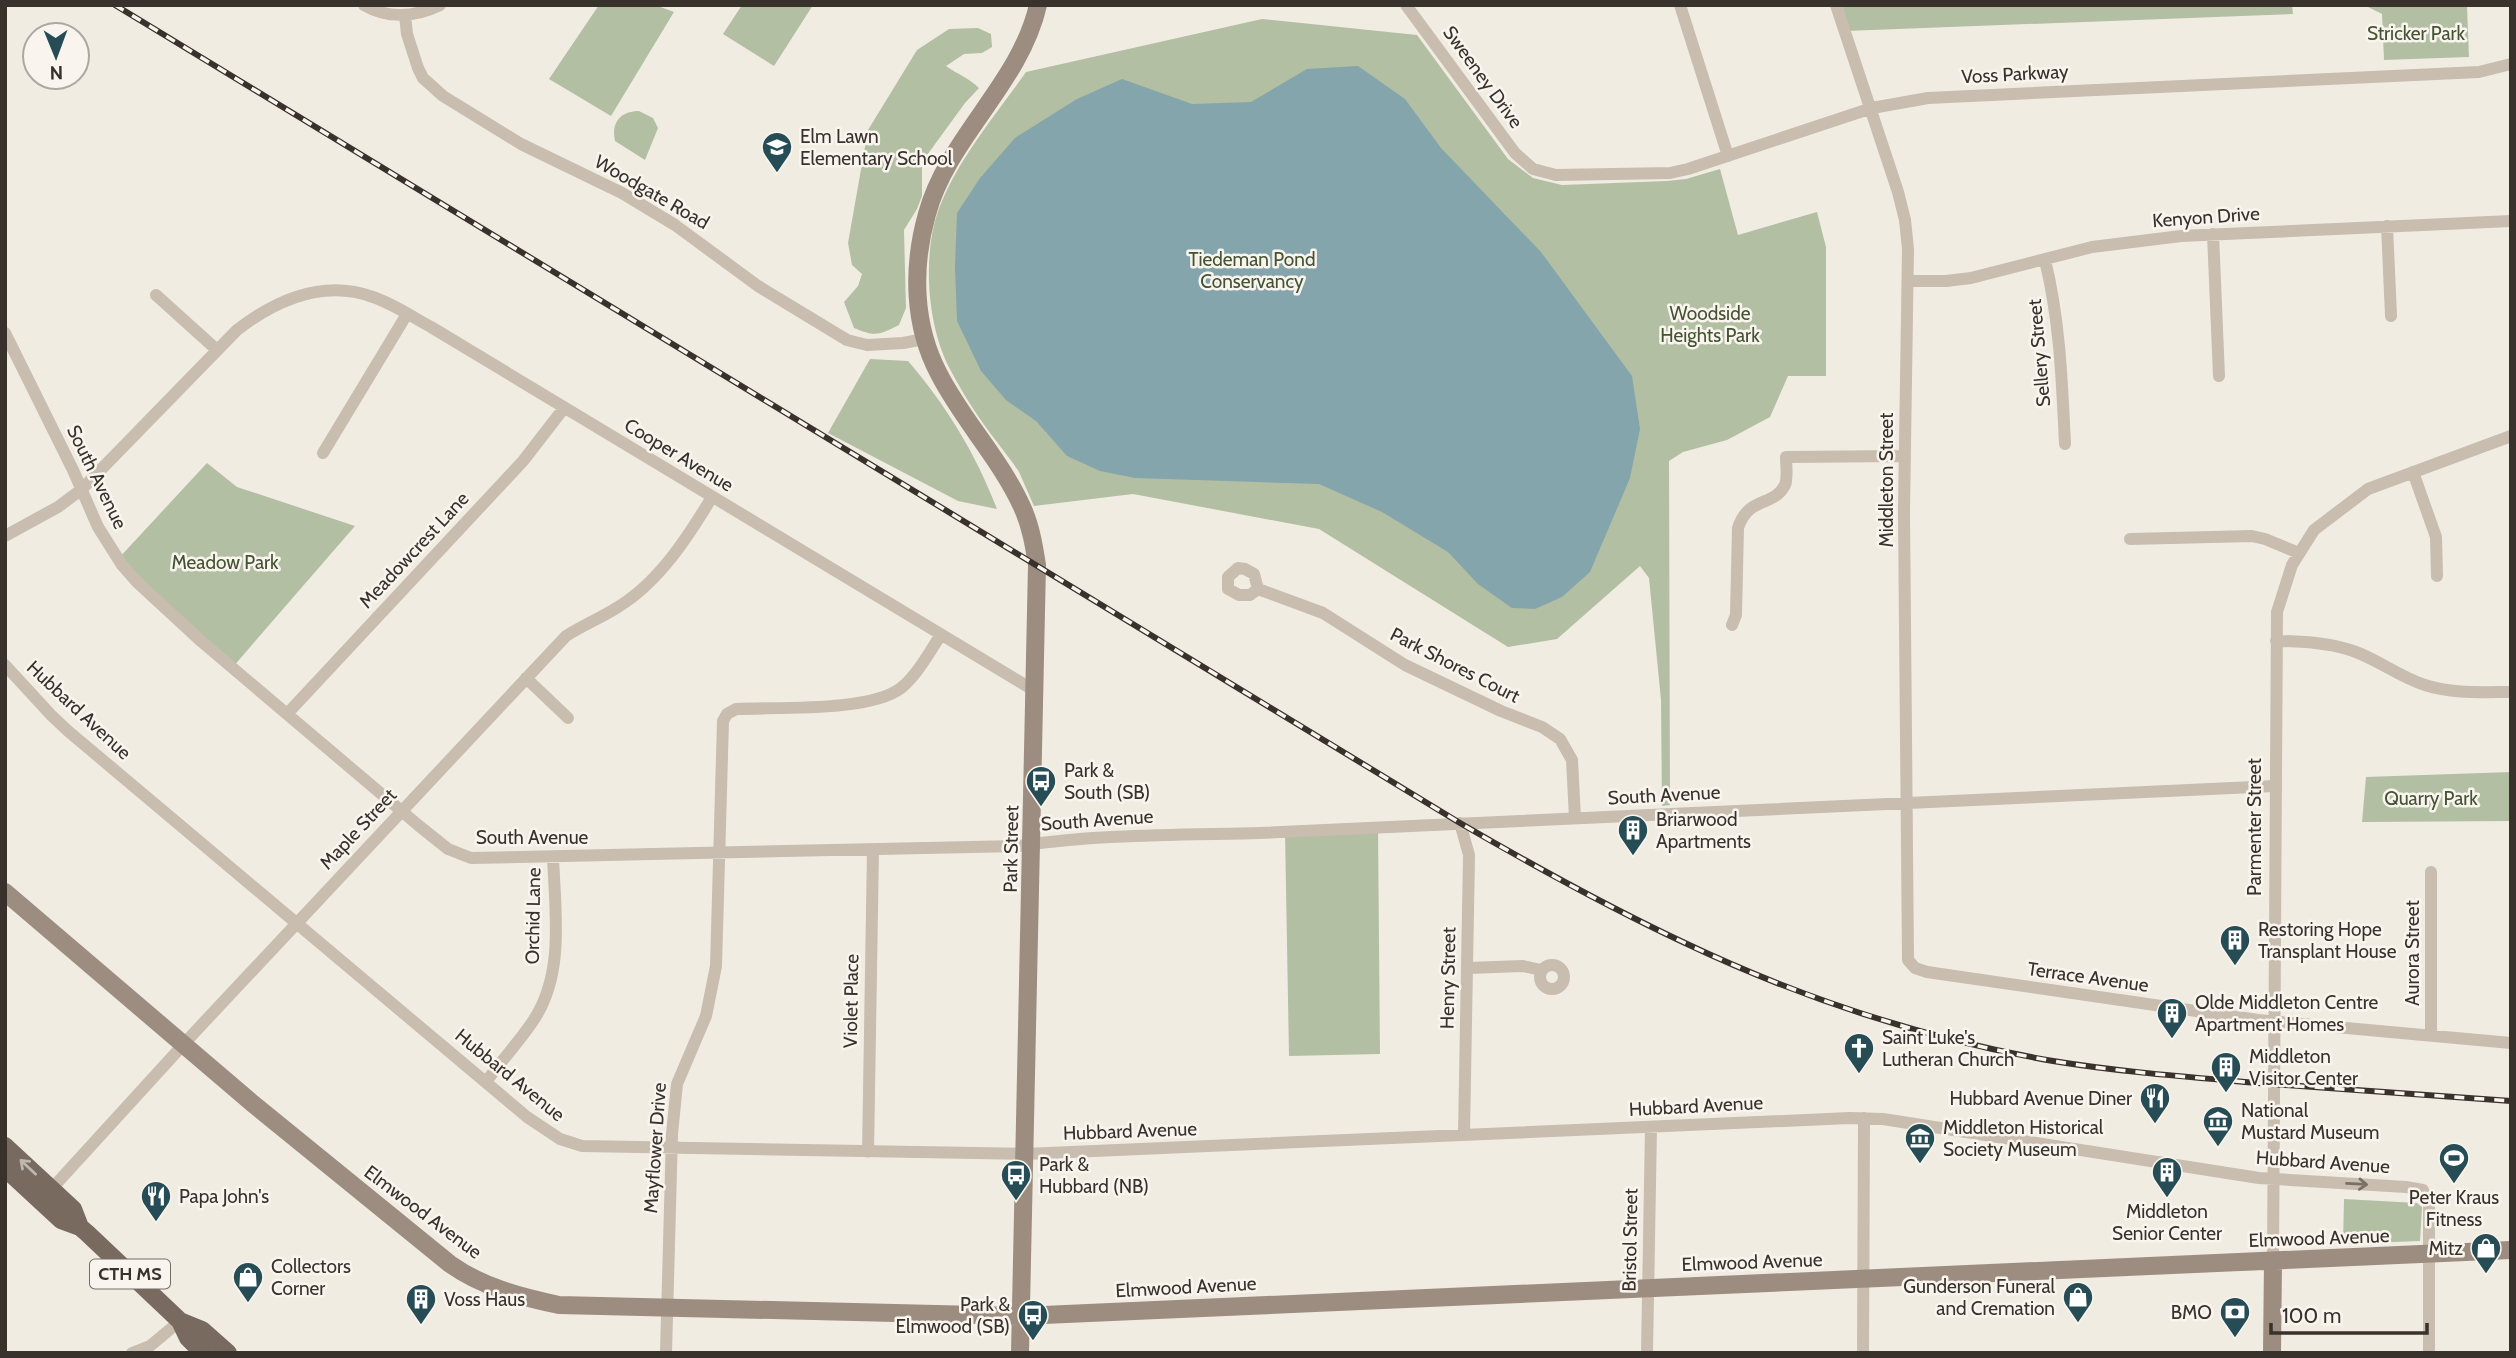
<svg xmlns="http://www.w3.org/2000/svg" width="2516" height="1358" font-family="Cabin,sans-serif">
<style>
.green{fill:#b2bfa3}
.water{fill:#84a5ab}
.lines{fill:none;stroke-linecap:round;stroke-linejoin:round}
.street{stroke:#c8bdaf;stroke-width:12}
.secondary{stroke:#9c8d80;stroke-width:18}
.primary{stroke:#786a5f;stroke-width:18}
.rail-casing{stroke:#38312c;stroke-width:6}
.rail{stroke:#f9f5ee;stroke-width:3.5;stroke-dasharray:10;stroke-linecap:butt}
.oneway{stroke:#bfb6ae}
.oneway2{stroke:#797067}
.labels{text-anchor:middle;dominant-baseline:central;stroke-width:5;stroke-linejoin:round;paint-order:stroke}
.shield{fill:#f9f5ee;stroke:#726c66;stroke-width:2}
.shield-label{font-size:18px;font-weight:bold;fill:#38312c}
.park-label{font-size:19px;fill:#435333;stroke:#f9f5ee}
.street-label{font-size:19px;fill:#38312c;stroke:#f9f5ee}
.poi-label{font-size:19px;fill:#38312c;stroke:#f9f5ee;text-anchor:start}
</style>
<rect width="100%" height="100%" fill="#f1ece2"/>
<path class="green" d="M599 5H655L674 12 611 116 549 79Z
M742 5H813L774 66 723 34Z
M1836 5H2292L2293 14 1846 31Z
M2364 5H2467L2469 57 2384 60 2382 14Z
M1262 19 1417 35 1508 159 1533 178 1562 185 1667 181 1686 179 1720 169 1738 235 1817 212 1826 247V376H1788L1770 417 1727 440 1683 452 1669 461 1670 805 1662 806 1661 700 1649 578 1640 566 1557 639 1508 647 1319 529 1133 494 1034 506C1029 495 1024 483 1019 472 1013 462 1004 452 997 442 980 420 964 396 951 371 926 326 921 248 942 201 962 154 997 113 1026 72Z
M978 28 991 34 992 47 982 53 964 54 946 66C957 74 969 78 979 88L965 103 922 162V196L917 209 904 230 906 308 899 325C879 335 875 337 854 328L844 302 858 286 862 274 852 265 848 243 868 130 917 50 949 29Z
M639 111 653 118 658 128 645 160 615 141C611 123 620 111 639 111Z
M870 359 908 361C946 405 976 454 997 509L958 501 828 433Z
M207 463 237 487 355 526 232 668 118 559Z
M2511 772V821L2362 822 2366 777Z
M1378 826 1380 1054 1289 1056 1285 832Z
M2344 1199 2417 1203 2422 1207 2420 1241 2343 1244Z"/>
<path class="water" d="M1358 66 1405 99 1441 148 1541 252 1632 376 1640 429 1630 478 1590 572 1562 597 1535 609 1512 608 1478 584 1448 552 1382 512 1319 484 1135 478 1100 471 1067 456 1036 421 1006 400 981 371 957 321 955 267 957 213 980 178 1015 138 1077 99 1122 79 1192 104 1251 102 1307 69Z"/>
<g class="lines">
<path class="street" d="M364 5C388 19 415 17 440 5
M1406 5 1515 153 1533 169 1556 175 1670 173 1688 169 1872 108 1928 98 2479 72 2511 64
M1680 5 1728 156
M1836 5 1898 192 1905 220 1908 249 1904 512 1908 960 1915 968 1927 972 2258 1020 2511 1043
M405 15 407 34 418 68 423 78 443 96 521 144 622 193 675 225 758 286 847 340 867 345 903 343 924 339
M2387 226 2391 316
M2213 234 2219 376
M2045 260C2060 321 2062 382 2065 444
M1908 281H1946L1971 278 2092 247 2181 236 2511 221
M156 295 217 350
M5 333 73 470 98 527 122 565 137 582 202 642 418 825 448 849 471 858 1018 846C1097 834 1179 835 1260 833L2275 786
M323 453 407 314
M2413 472 2436 537 2437 576
M5 536 58 507 82 489 237 330C276 300 324 279 373 297 394 304 412 317 431 327L1035 691
M2130 539 2252 536 2265 539 2299 553
M1238 568 1245 569 1254 574 1258 589 1250 595H1239L1228 589V577Z
M1258 589 1323 613 1405 665 1501 711 1542 727 1560 739 1572 760 1575 818
M1732 625 1736 615 1738 528C1748 496 1774 507 1785 485 1788 478 1786 465 1786 457L1904 456
M2276 641C2303 641 2331 643 2356 652 2380 661 2400 677 2425 685 2452 694 2482 692 2511 692
M5 665 51 715 68 731 527 1117 560 1139 582 1146 1025 1154 1850 1118 1883 1119 2259 1178 2406 1187 2423 1190 2429 1205V1353
M526 678 568 718
M287 714 523 461 564 408
M1460 823 1469 855 1464 1134
M1540 977a12 12 0 1 1 24 0a12 12 0 1 1-24 0Z
M1468 968 1523 966 1541 970
M2431 1035V872
M486 1082C501 1061 519 1042 533 1021 565 974 555 911 553 857
M868 1152 873 850
M46 1195 193 1034 566 636C583 625 601 618 618 607 659 582 688 537 712 497
M2273 1261 2277 612 2292 565 2314 530 2368 489 2511 436
M132 1353 150 1346 180 1321
M666 1353 672 1134 677 1084 706 1016 716 966 723 721 727 714 736 709C777 707 870 712 901 688 917 675 929 653 940 636
M1647 1353 1651 1127
M1863 1353 1864 1118"/>
<path class="secondary" d="M5 892 252 1103 450 1264C482 1287 521 1297 559 1305L1021 1316 2511 1250
M1020 1353 1037 565C1034 546 1031 527 1023 509 1002 461 963 421 939 374 913 325 912 267 927 214 948 137 1020 84 1038 5
M2272 1353 2273 1261"/>
<path class="primary" d="M5 1146 73 1209 80 1227
M5 1168 61 1220 80 1227 87 1233 180 1321 188 1338 203 1353
M180 1321 202 1330 228 1353"/>
<g class="rail-casing">
<path id="rail" d="M115 5 1460 823C1534 866 1608 907 1685 943 1801 998 1926 1039 2053 1061 2121 1072 2189 1077 2257 1083 2341 1089 2426 1095 2511 1101"/>
</g>
<use href="#rail" class="rail"/>
</g>
<defs><path id="oneway-shaft" d="M-6 0H5M1.5-3L5.5 0L1.5 3" fill="none" stroke-width="1.6" stroke-linecap="round" stroke-linejoin="round" transform="scale(1.75)"/></defs>
<use class="oneway" href="#oneway-shaft" transform="translate(28 1167) rotate(-137)"/>
<use class="oneway2" href="#oneway-shaft" transform="translate(2357 1184) rotate(3)"/>
<defs>
<g id="school-pin" transform="scale(1.575)"><path d="M0 17L-7.5 6A9.5 9.5 0 1 1 7.5 6Z" fill="#264c55" stroke="#f9f5ee"/><path d="M0-5L7-2L0 1L-7-2ZM-4 1L0 2.5L4 1V4Q0 6-4 4Z" fill="#fff"/></g>
<g id="bus-pin" transform="scale(1.575)"><path d="M0 17L-7.5 6A9.5 9.5 0 1 1 7.5 6Z" fill="#264c55" stroke="#f9f5ee"/><path d="M-5-6H5V4H4V6H2V4H-2V6H-4V4H-5ZM-3.5-4V0h7V-4ZM-3.5 1.2v1.5H-2V1.2ZM2 1.2v1.5H3.5V1.2Z" fill="#fff"/></g>
<g id="building-pin" transform="scale(1.575)"><path d="M0 17L-7.5 6A9.5 9.5 0 1 1 7.5 6Z" fill="#264c55" stroke="#f9f5ee"/><path d="M-4-6H4V6H1V3H-1V6H-4ZM-2.5-4.3h1.7v1.8h-1.7ZM.8-4.3h1.7v1.8H.8ZM-2.5-1h1.7V.8h-1.7ZM.8-1h1.7V.8H.8Z" fill="#fff"/></g>
<g id="church-pin" transform="scale(1.575)"><path d="M0 17L-7.5 6A9.5 9.5 0 1 1 7.5 6Z" fill="#264c55" stroke="#f9f5ee"/><path d="M-1.2-6h2.4v3.5h3.3v2.4h-3.3V6h-2.4V-.1h-3.3v-2.4h3.3Z" fill="#fff"/></g>
<g id="restaurant-pin" transform="scale(1.575)"><path d="M0 17L-7.5 6A9.5 9.5 0 1 1 7.5 6Z" fill="#264c55" stroke="#f9f5ee"/><path d="M-5-6h1v4h1v-4h1v4h1v-4h1v5L-1.5 .5V6h-2V.5L-5-1ZM5-6V6H3V1.5H1.5Q1.5-4 5-6Z" fill="#fff"/></g>
<g id="museum-pin" transform="scale(1.575)"><path d="M0 17L-7.5 6A9.5 9.5 0 1 1 7.5 6Z" fill="#264c55" stroke="#f9f5ee"/><path d="M0-6L6-3V-2H-6V-3ZM-5-1h2V3h-2ZM-1-1h2V3h-2ZM3-1h2V3H3ZM-6 4H6V6H-6Z" fill="#fff"/></g>
<g id="stadium-pin" transform="scale(1.575)"><path d="M0 17L-7.5 6A9.5 9.5 0 1 1 7.5 6Z" fill="#264c55" stroke="#f9f5ee"/><path d="M0-5a6.5 5 0 1 0 0 10a6.5 5 0 1 0 0-10ZM-3.5-1.8h7v3.6h-7Z" fill="#fff"/></g>
<g id="shop-pin" transform="scale(1.575)"><path d="M0 17L-7.5 6A9.5 9.5 0 1 1 7.5 6Z" fill="#264c55" stroke="#f9f5ee"/><path d="M-5-2.5h2.3a2.7 3.5 0 0 1 5.4 0H5L5.5 6h-11ZM-1.5-2.5h3a1.5 2.3 0 0 0-3 0Z" fill="#fff"/></g>
<g id="bank-pin" transform="scale(1.575)"><path d="M0 17L-7.5 6A9.5 9.5 0 1 1 7.5 6Z" fill="#264c55" stroke="#f9f5ee"/><path d="M-6-4H6V4H-6ZM0-2.3a2.3 2.3 0 1 0 0 4.6a2.3 2.3 0 1 0 0-4.6Z" fill="#fff"/></g>
</defs>
<g fill-rule="evenodd">
<use href="#school-pin" x="777" y="147"/>
<use href="#bus-pin" x="1041" y="781"/>
<use href="#building-pin" x="1633" y="830"/>
<use href="#building-pin" x="2235" y="940"/>
<use href="#building-pin" x="2172" y="1013"/>
<use href="#church-pin" x="1859" y="1048"/>
<use href="#building-pin" x="2226" y="1067"/>
<use href="#restaurant-pin" x="2155" y="1098"/>
<use href="#museum-pin" x="2218" y="1121"/>
<use href="#museum-pin" x="1920" y="1138"/>
<use href="#stadium-pin" x="2454" y="1158"/>
<use href="#building-pin" x="2167" y="1172"/>
<use href="#bus-pin" x="1016" y="1175"/>
<use href="#restaurant-pin" x="156" y="1196"/>
<use href="#shop-pin" x="2486" y="1248"/>
<use href="#shop-pin" x="248" y="1277"/>
<use href="#shop-pin" x="2078" y="1297"/>
<use href="#building-pin" x="421" y="1299"/>
<use href="#bank-pin" x="2235" y="1312"/>
<use href="#bus-pin" x="1033" y="1315"/>
</g>
<g class="labels">
<rect class="shield" x="90" y="1259.5" width="80" height="29" rx="5"/>
<g class="shield-label">
<text x="130" y="1274">CTH MS</text>
</g>
<g class="park-label">
<text x="2416" y="33">Stricker Park</text>
<text x="1252" y="259">Tiedeman Pond<tspan x="1252" dy="22">Conservancy</tspan></text>
<text x="1710" y="313">Woodside<tspan x="1710" dy="22">Heights Park</tspan></text>
<text x="225" y="562">Meadow Park</text>
<text x="2431" y="798">Quarry Park</text>
</g>
<g class="street-label">
<text transform="translate(2015 74) rotate(-3)">Voss Parkway</text>
<text transform="translate(1483 77) rotate(54)">Sweeney Drive</text>
<text transform="translate(652 192) rotate(30)">Woodgate Road</text>
<text transform="translate(2206 217) rotate(-4)">Kenyon Drive</text>
<text transform="translate(2039 353) rotate(-95)">Sellery Street</text>
<text transform="translate(679 455) rotate(31)">Cooper Avenue</text>
<text transform="translate(97 477) rotate(64)">South Avenue</text>
<text transform="translate(1886 480) rotate(-90)">Middleton Street</text>
<text transform="translate(414 550) rotate(-47)">Meadowcrest Lane</text>
<text transform="translate(1455 665) rotate(27)">Park Shores Court</text>
<text transform="translate(79 710) rotate(43)">Hubbard Avenue</text>
<text transform="translate(1664 795) rotate(-3)">South Avenue</text>
<text transform="translate(1097 820) rotate(-4)">South Avenue</text>
<text transform="translate(2254 827) rotate(-90)">Parmenter Street</text>
<text transform="translate(358 829) rotate(-47)">Maple Street</text>
<text x="532" y="837">South Avenue</text>
<text transform="translate(1011 849) rotate(-89)">Park Street</text>
<text transform="translate(533 916) rotate(-89)">Orchid Lane</text>
<text transform="translate(2412 953) rotate(-90)">Aurora Street</text>
<text transform="translate(2088 977) rotate(8)">Terrace Avenue</text>
<text transform="translate(1448 978) rotate(-89)">Henry Street</text>
<text transform="translate(851 1001) rotate(-89)">Violet Place</text>
<text transform="translate(510 1075) rotate(39)">Hubbard Avenue</text>
<text transform="translate(1696 1106) rotate(-3)">Hubbard Avenue</text>
<text transform="translate(1130 1131) rotate(-2)">Hubbard Avenue</text>
<text transform="translate(655 1148) rotate(-86)">Mayflower Drive</text>
<text transform="translate(2323 1162) rotate(4)">Hubbard Avenue</text>
<text transform="translate(423 1212) rotate(37)">Elmwood Avenue</text>
<text transform="translate(2319 1238) rotate(-2)">Elmwood Avenue</text>
<text transform="translate(1630 1240) rotate(-89)">Bristol Street</text>
<text transform="translate(1752 1262) rotate(-2)">Elmwood Avenue</text>
<text transform="translate(1186 1287) rotate(-3)">Elmwood Avenue</text>
</g>
<g class="poi-label">
<text x="800" y="136">Elm Lawn<tspan x="800" dy="22">Elementary School</tspan></text>
<text x="1064" y="770">Park &amp;<tspan x="1064" dy="22">South (SB)</tspan></text>
<text x="1656" y="819">Briarwood<tspan x="1656" dy="22">Apartments</tspan></text>
<text x="2258" y="929">Restoring Hope<tspan x="2258" dy="22">Transplant House</tspan></text>
<text x="2195" y="1002">Olde Middleton Centre<tspan x="2195" dy="22">Apartment Homes</tspan></text>
<text x="1882" y="1037">Saint Luke's<tspan x="1882" dy="22">Lutheran Church</tspan></text>
<text x="2249" y="1056">Middleton<tspan x="2249" dy="22">Visitor Center</tspan></text>
<text x="2132" y="1098" text-anchor="end">Hubbard Avenue Diner</text>
<text x="2241" y="1110">National<tspan x="2241" dy="22">Mustard Museum</tspan></text>
<text x="1943" y="1127">Middleton Historical<tspan x="1943" dy="22">Society Museum</tspan></text>
<text x="1039" y="1164">Park &amp;<tspan x="1039" dy="22">Hubbard (NB)</tspan></text>
<text x="179" y="1196">Papa John's</text>
<text x="2454" y="1197" text-anchor="middle">Peter Kraus<tspan x="2454" dy="22">Fitness</tspan></text>
<text x="2167" y="1211" text-anchor="middle">Middleton<tspan x="2167" dy="22">Senior Center</tspan></text>
<text x="2463" y="1248" text-anchor="end">Mitz</text>
<text x="271" y="1266">Collectors<tspan x="271" dy="22">Corner</tspan></text>
<text x="2055" y="1286" text-anchor="end">Gunderson Funeral<tspan x="2055" dy="22">and Cremation</tspan></text>
<text x="444" y="1299">Voss Haus</text>
<text x="1010" y="1304" text-anchor="end">Park &amp;<tspan x="1010" dy="22">Elmwood (SB)</tspan></text>
<text x="2212" y="1312" text-anchor="end">BMO</text>
</g>
</g>
<rect width="2516" height="1358" fill="none" stroke="#38312c" stroke-width="14"/>
<g transform="translate(56 56) rotate(179)"><circle r="33" fill="#f9f5ee" stroke="#aca7a0" stroke-width="2"/>
<path d="M0-5L12 26L0 18L-12 26Z" fill="#264c55"/>
<text y="-10" font-size="19" font-weight="bold" text-anchor="middle" fill="#38312c">N</text>
</g>
<path d="M2271 1323v10h156v-10" fill="none" stroke="#38312c" stroke-width="3.5"/>
<text x="2282" y="1323" font-size="21" fill="#38312c" stroke="#f9f5ee" stroke-width="5" paint-order="stroke">100 m</text>
</svg>
